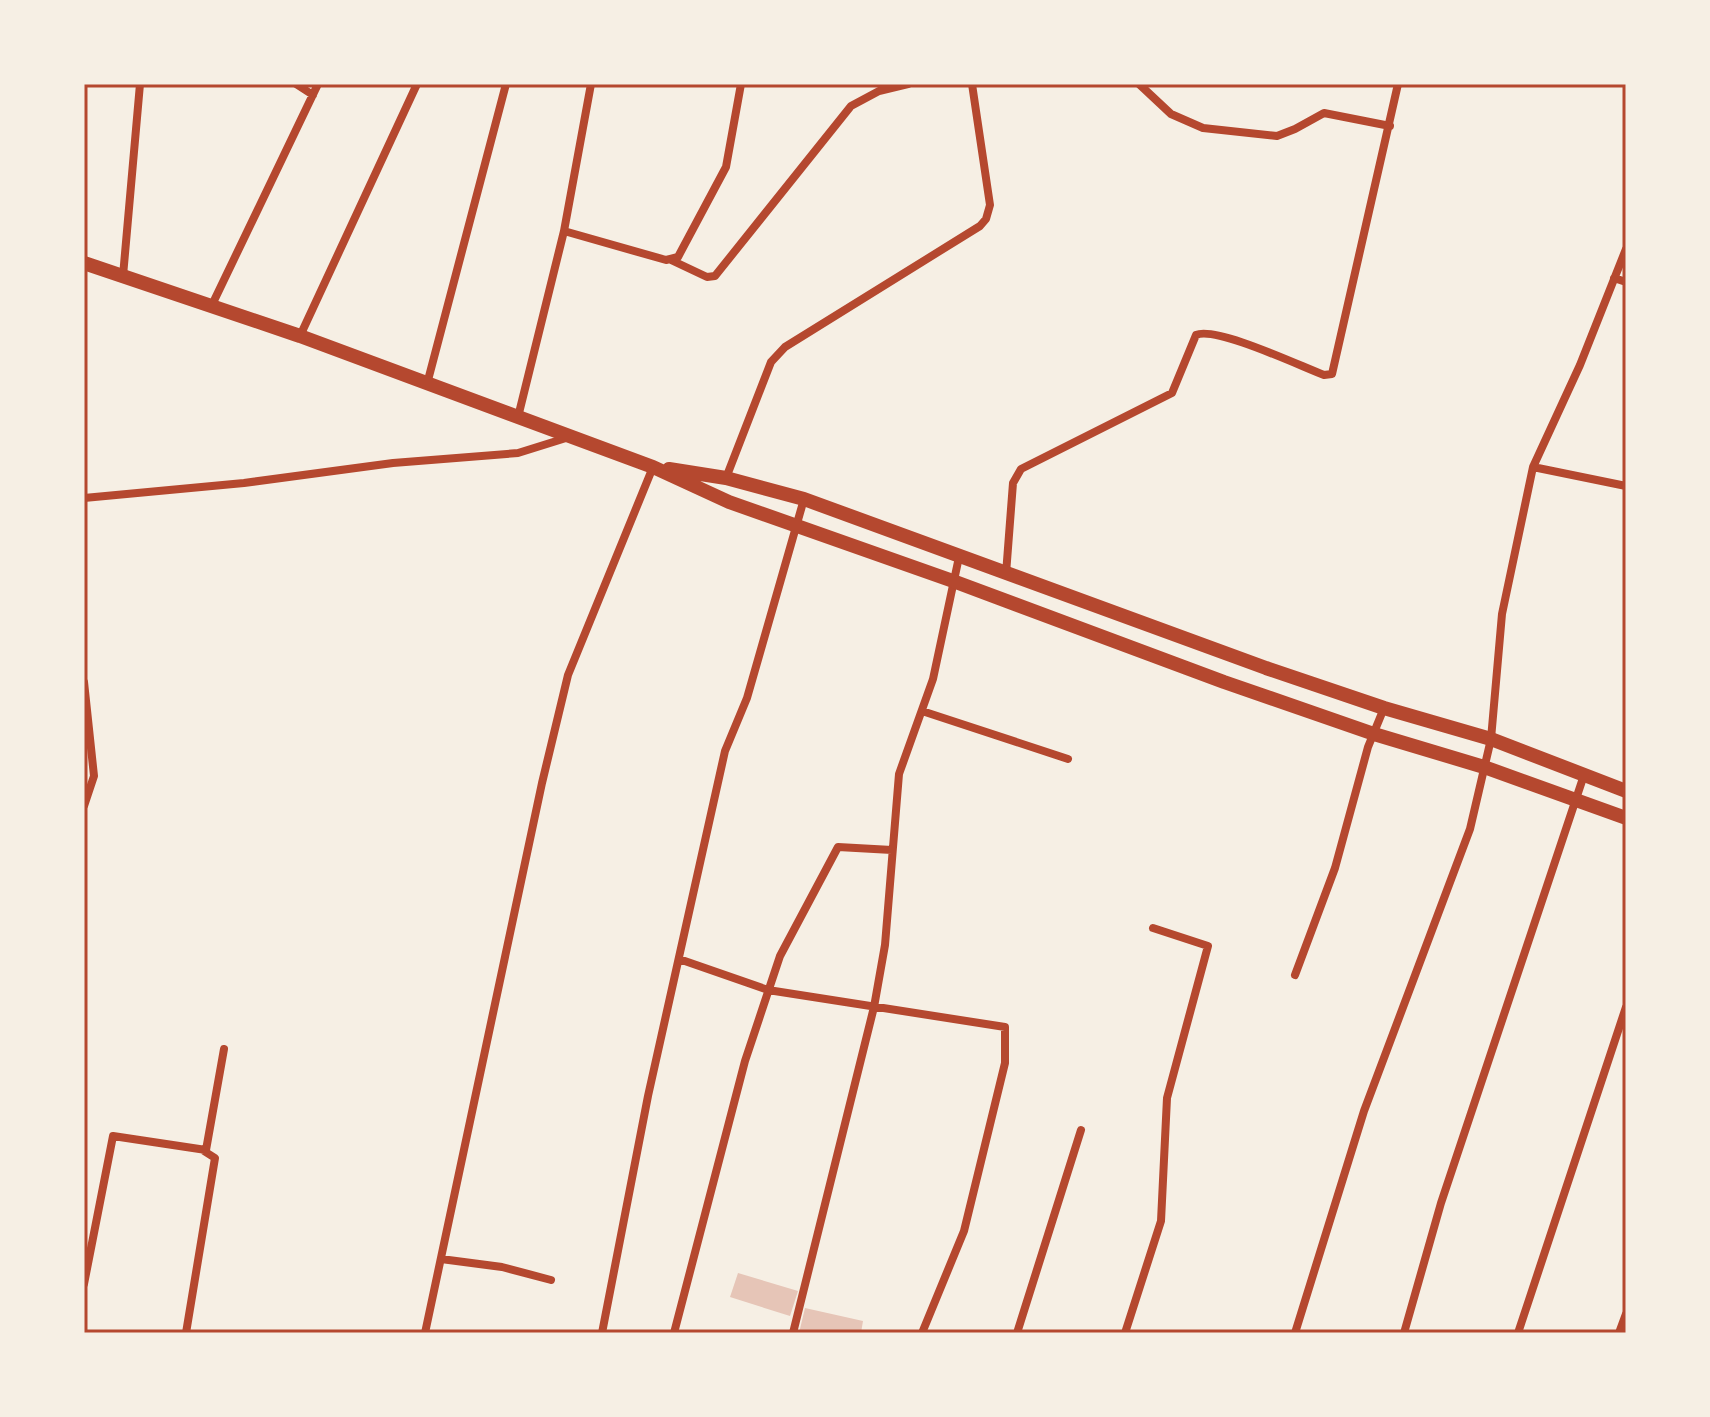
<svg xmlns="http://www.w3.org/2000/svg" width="1710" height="1417" font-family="'Alegreya Sans',sans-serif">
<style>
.building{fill:#e6c5b7}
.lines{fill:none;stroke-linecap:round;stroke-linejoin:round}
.minor{stroke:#b5482f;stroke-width:8}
.secondary{stroke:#b5482f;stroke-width:14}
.neatline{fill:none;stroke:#b5482f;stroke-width:3}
</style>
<rect width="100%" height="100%" fill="#f6efe4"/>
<path class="building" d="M738 1273 798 1291 790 1316 730 1297Z
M805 1308 863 1321 861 1333H799Z"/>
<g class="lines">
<path class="minor" d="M296 84 313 95
M1139 84 1171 114 1203 128 1277 136 1295 129 1324 113 1390 126
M564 231 666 260 678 257 726 167 741 84
M671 260 707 277 715 276 851 106 879 91 908 84
M123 276 140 84
M1614 278 1626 282
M211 307 318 84
M300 336 417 84
M427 384 506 84
M518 417 564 231 591 84
M1533 467 1626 486
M726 478 771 362 785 347 980 226 986 219 990 205 972 84
M84 498 244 483 393 463 518 453 566 438
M1006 574 1013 483 1021 469 1172 393 1196 335C1216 326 1300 366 1324 375L1332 374 1398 84
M84 682 94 776 84 806
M922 711 1068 759
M679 959 768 990 1005 1027V1063L964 1231 922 1333
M1295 975 1335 868 1368 747 1384 708
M441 1259 502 1267 551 1280
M84 1284 113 1136 206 1150 224 1049
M186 1333 215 1158 204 1151
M425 1333 542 783 568 675 653 467
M602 1333 648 1096 725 751 747 698 804 499
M674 1333 745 1061 780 956 838 847 892 850
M793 1333 874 1007 885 945 899 774 933 679 959 557
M1017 1333 1081 1130
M1125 1333 1161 1221 1167 1098 1208 946 1153 928
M1295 1333 1364 1111 1470 829 1491 739 1502 614 1533 467 1580 365 1626 249
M1404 1333 1441 1203 1584 775
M1518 1333 1626 1007
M1619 1333 1626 1314"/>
<path class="secondary" d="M84 263 300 336 653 467 729 502 953 581 1224 682 1374 734 1484 767 1626 818
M669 469 726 478 804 499 1266 668 1384 708 1491 739 1626 791"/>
</g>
<rect width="1710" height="1417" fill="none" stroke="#f6efe4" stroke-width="172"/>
<rect x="86" y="86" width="1538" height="1245" class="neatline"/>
</svg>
